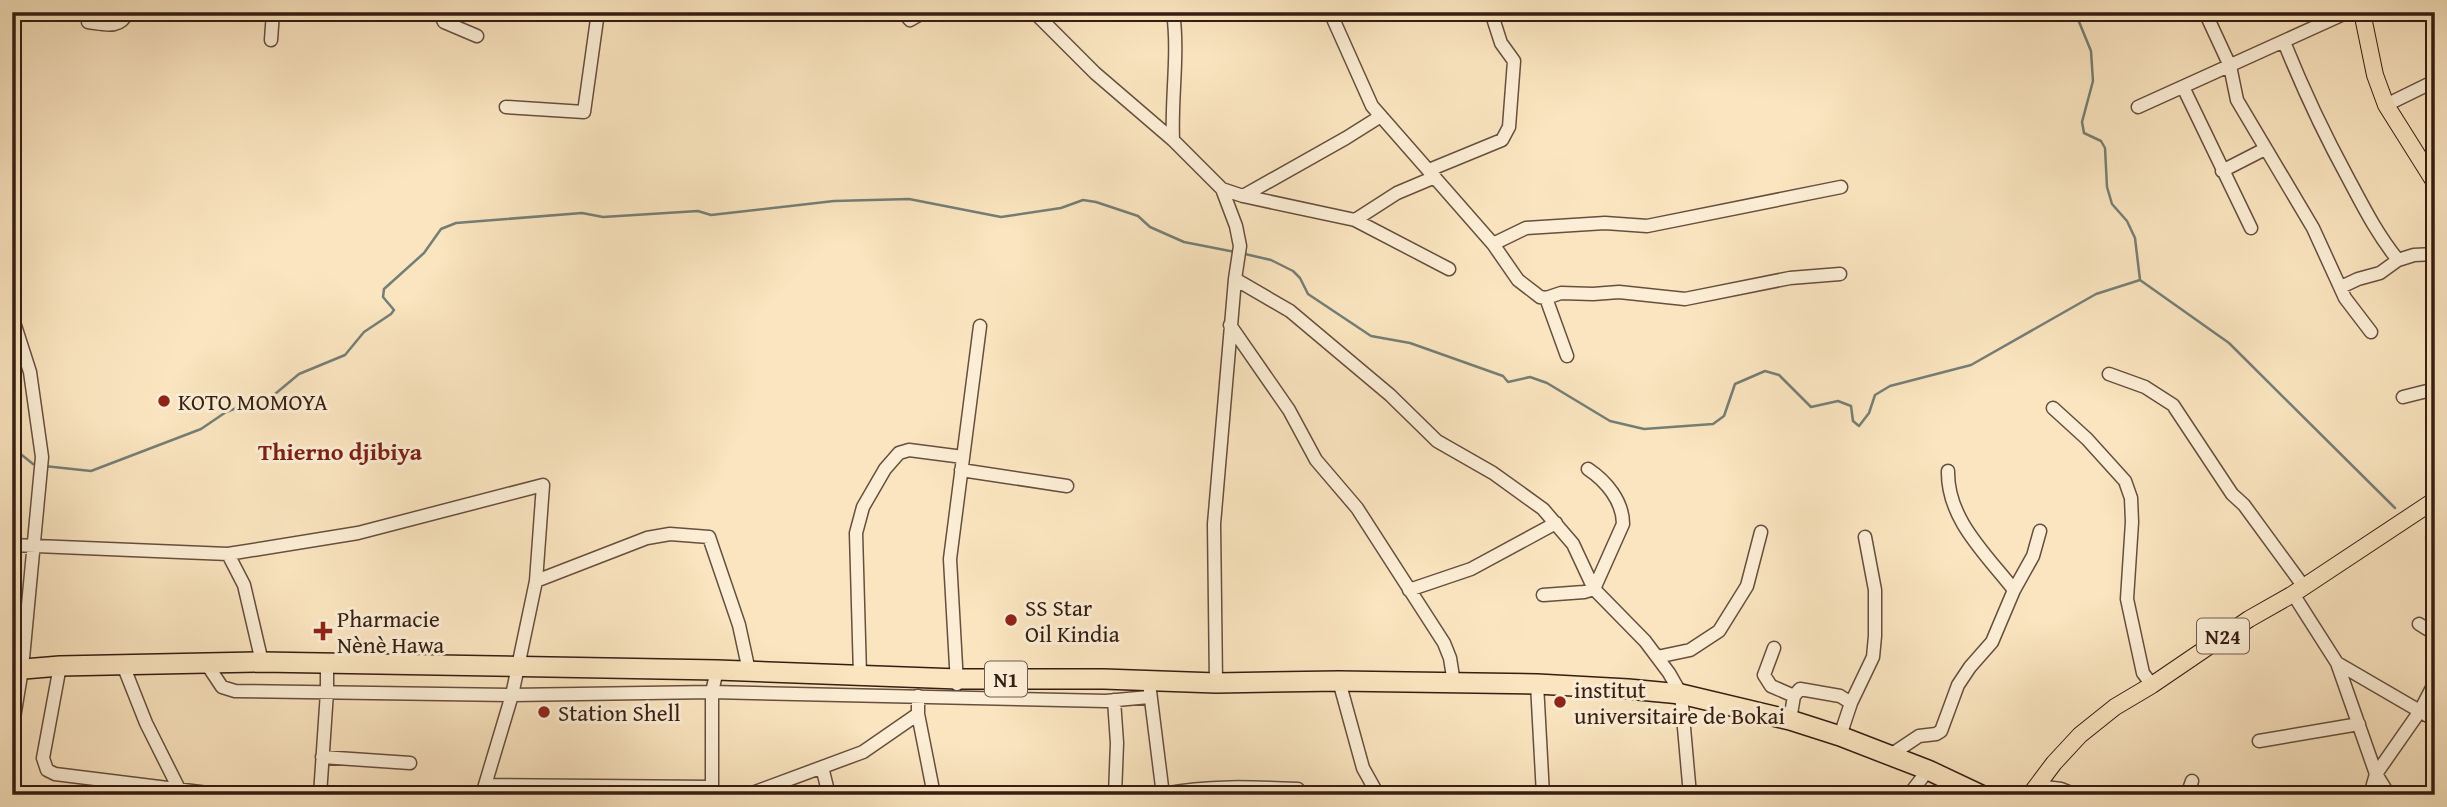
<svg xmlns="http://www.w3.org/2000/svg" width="2447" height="807" font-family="'Gentium Book Plus',serif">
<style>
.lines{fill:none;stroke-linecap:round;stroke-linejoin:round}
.stream{stroke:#757e75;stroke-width:2.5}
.minor-casing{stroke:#664f3e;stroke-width:15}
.major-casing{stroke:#351d12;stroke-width:18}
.highway-casing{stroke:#351d12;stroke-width:22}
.minor{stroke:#fceed6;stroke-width:12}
.major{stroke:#fae5c0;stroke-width:16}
.highway{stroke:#fae5c0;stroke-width:19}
.poi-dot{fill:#8f2418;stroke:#fceed6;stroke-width:2.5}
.labels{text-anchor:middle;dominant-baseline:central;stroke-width:6;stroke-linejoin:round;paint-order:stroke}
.shield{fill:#fceed6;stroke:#715c4d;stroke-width:2}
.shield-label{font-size:21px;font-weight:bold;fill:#351d12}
.poi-label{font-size:23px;fill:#351d12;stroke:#fceed6;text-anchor:start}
.neighbourhood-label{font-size:24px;font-weight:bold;fill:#7a1f14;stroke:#fceed6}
</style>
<rect width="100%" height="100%" fill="#fae5c0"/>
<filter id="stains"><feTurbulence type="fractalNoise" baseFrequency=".00286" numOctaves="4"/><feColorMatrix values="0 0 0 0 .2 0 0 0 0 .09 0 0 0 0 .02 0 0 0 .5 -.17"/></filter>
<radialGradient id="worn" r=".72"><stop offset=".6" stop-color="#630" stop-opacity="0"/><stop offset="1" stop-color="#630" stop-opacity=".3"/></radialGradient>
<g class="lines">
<path class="stream" d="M2075 12 2091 51 2093 81 2082 122 2084 133 2101 141 2105 148 2107 187 2112 204 2127 221 2135 238 2140 280 2229 343 2395 508
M1245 254 1271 260 1293 271 1300 278 1308 294 1371 336 1410 343 1503 376 1508 382 1530 377 1547 383 1610 421 1644 429 1713 424 1724 416 1735 384 1765 371 1779 375 1811 407 1838 401 1851 406 1853 421 1859 426 1869 413 1875 395 1890 386 1971 365 2096 294 2140 280
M12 447 33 464 38 465
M44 466 91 471 201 429 226 412 275 394 299 374 345 355 364 332 391 314 394 310 383 297 384 289 424 253 441 229 456 223 582 213 603 217 698 211 711 215 834 201 909 199 1001 217 1061 208 1083 200 1096 202 1138 216 1150 227 1184 242 1235 252
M2426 538 2435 558"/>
<g class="minor-casing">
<path id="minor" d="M439 12 444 22 477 36
M903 12 910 20 924 12
M1034 12 1095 73 1173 140 1222 189 1236 226 1240 246 1235 279 1214 524 1216 683
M1173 12C1179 55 1171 97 1173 140
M1330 12 1372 106 1493 244 1518 280 1540 297 1546 298 1561 293 1593 294 1619 292 1685 299 1790 278 1840 274
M2205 12 2230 66 2237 100 2313 228 2345 298 2371 332
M88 22C104 24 120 30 128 12
M271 40 273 12
M2284 42C2303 89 2324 134 2348 178 2364 208 2377 234 2398 260
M2183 87 2251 228
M2386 105 2435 81
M506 107 584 112 598 12
M2138 107 2348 12
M1429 170 1502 140 1509 127 1514 61 1501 43 1491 12
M2222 171 2265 149
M1222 189 1243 196 1355 220 1397 193 1435 177
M1243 196 1346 138 1381 116
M1355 220 1449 269
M1493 244 1526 228 1605 223 1647 226 1841 187
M1235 279 1290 311 1390 395 1437 441 1493 473 1543 509 1573 544 1594 589 1584 592 1543 595
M2341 287 2358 279 2380 273 2398 260 2414 255 2435 254
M1546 298 1567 356
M12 316 30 372 42 457 22 669 12 730
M1230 325 1289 410 1316 460 1357 508 1444 643 1450 658 1454 683
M2109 374 2145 387 2173 405 2232 494 2244 505 2304 587
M2403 397 2435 389
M2053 408 2087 439 2125 481 2131 498 2132 522 2127 599 2143 673 2152 685
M1588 469C1606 481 1623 501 1623 524L1594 589 1645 641 1669 673 1681 694 1690 795
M961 470 1067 486
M1948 471C1947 519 1986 554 2014 590
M12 545 228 554 358 533 543 485 536 581 512 695 482 795
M228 554 244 585 262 662
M536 581 647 538 670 534 709 537 739 625 749 671
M1409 590 1471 569 1556 523
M2293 594 2337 663 2376 774 2370 795
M2419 624 2435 634
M1774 648 1764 675 1771 686 1794 696
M1657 657 1690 650 1719 631 1747 586 1761 532
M206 663 222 687 235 691 512 695 712 692 1106 701 1149 697
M2337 663 2435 720
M123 665 146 723 180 791
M60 666 43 758 47 770 55 774 224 795
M860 675 856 533 863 507 885 469 899 453 909 450 963 457
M1339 681 1363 768 1378 795
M957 684 950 559 980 326
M1537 684 1543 795
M1150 691 1163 795
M1114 700 1117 743 1115 795
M918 714 934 795
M1790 720 1794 696 1800 689 1840 696 1851 703
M1840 736 1851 703 1873 657 1875 636V590L1865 537
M2259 741 2359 724
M1889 756 1919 736 1936 734 1941 731 1958 685 1970 667 1992 642 2014 590 2033 556 2040 531
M322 757 410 763
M822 767 829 795
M486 785 711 787
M2037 786 2061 789 2076 795
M712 794V692L717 670
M1163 794C1208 785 1252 787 1298 789
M320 795 327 692V664
M747 795 863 752 918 714V696
M1909 795 1928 770
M2187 795 2192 781
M2389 795 2376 774 2420 711 2435 682"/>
</g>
<g class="major-casing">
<path id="major" d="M2362 12 2375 75 2386 105 2435 183
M2030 795 2054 763 2080 735 2115 707 2152 685 2249 619 2293 594 2435 500"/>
</g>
<g class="highway-casing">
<path id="highway" d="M12 670 60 666 262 662 717 670 958 679H1104L1216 683 1339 681 1537 684 1628 689 1681 694 1790 720 1840 736 1928 770 1981 795"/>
</g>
<use href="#minor" class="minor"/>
<use href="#major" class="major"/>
<use href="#highway" class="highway"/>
</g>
<g class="poi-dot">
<circle cx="164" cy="401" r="7"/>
<circle cx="1011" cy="620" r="7"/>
<path d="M319.5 620.5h7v7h7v7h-7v7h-7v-7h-7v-7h7z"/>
<circle cx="1560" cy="702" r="7"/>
<circle cx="544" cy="712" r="7"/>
</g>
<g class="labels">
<g class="shield">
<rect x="2197" y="618.5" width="52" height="35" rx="5"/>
<rect x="985" y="661.5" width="42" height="35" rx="5"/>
</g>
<g class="shield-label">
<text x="2223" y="636">N24</text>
<text x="1006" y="679">N1</text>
</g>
<g class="poi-label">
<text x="178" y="401">KOTO MOMOYA</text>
<text x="1025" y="607">SS Star<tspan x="1025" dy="26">Oil Kindia</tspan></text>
<text x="337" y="618">Pharmacie<tspan x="337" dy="26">Nènè Hawa</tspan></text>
<text x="1574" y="689">institut<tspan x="1574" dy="26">universitaire de Bokai</tspan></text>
<text x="558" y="712">Station Shell</text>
</g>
<g class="neighbourhood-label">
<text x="340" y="451">Thierno djibiya</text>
</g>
</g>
<rect width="2447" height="807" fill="none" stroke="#fae5c0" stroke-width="42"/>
<rect x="14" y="14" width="2419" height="779" fill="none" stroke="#351d12" stroke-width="3.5"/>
<rect x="21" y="21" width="2405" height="765" fill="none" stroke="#351d12" stroke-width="2"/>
<rect width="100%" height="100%" filter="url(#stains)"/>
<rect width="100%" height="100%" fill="url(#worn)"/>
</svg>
